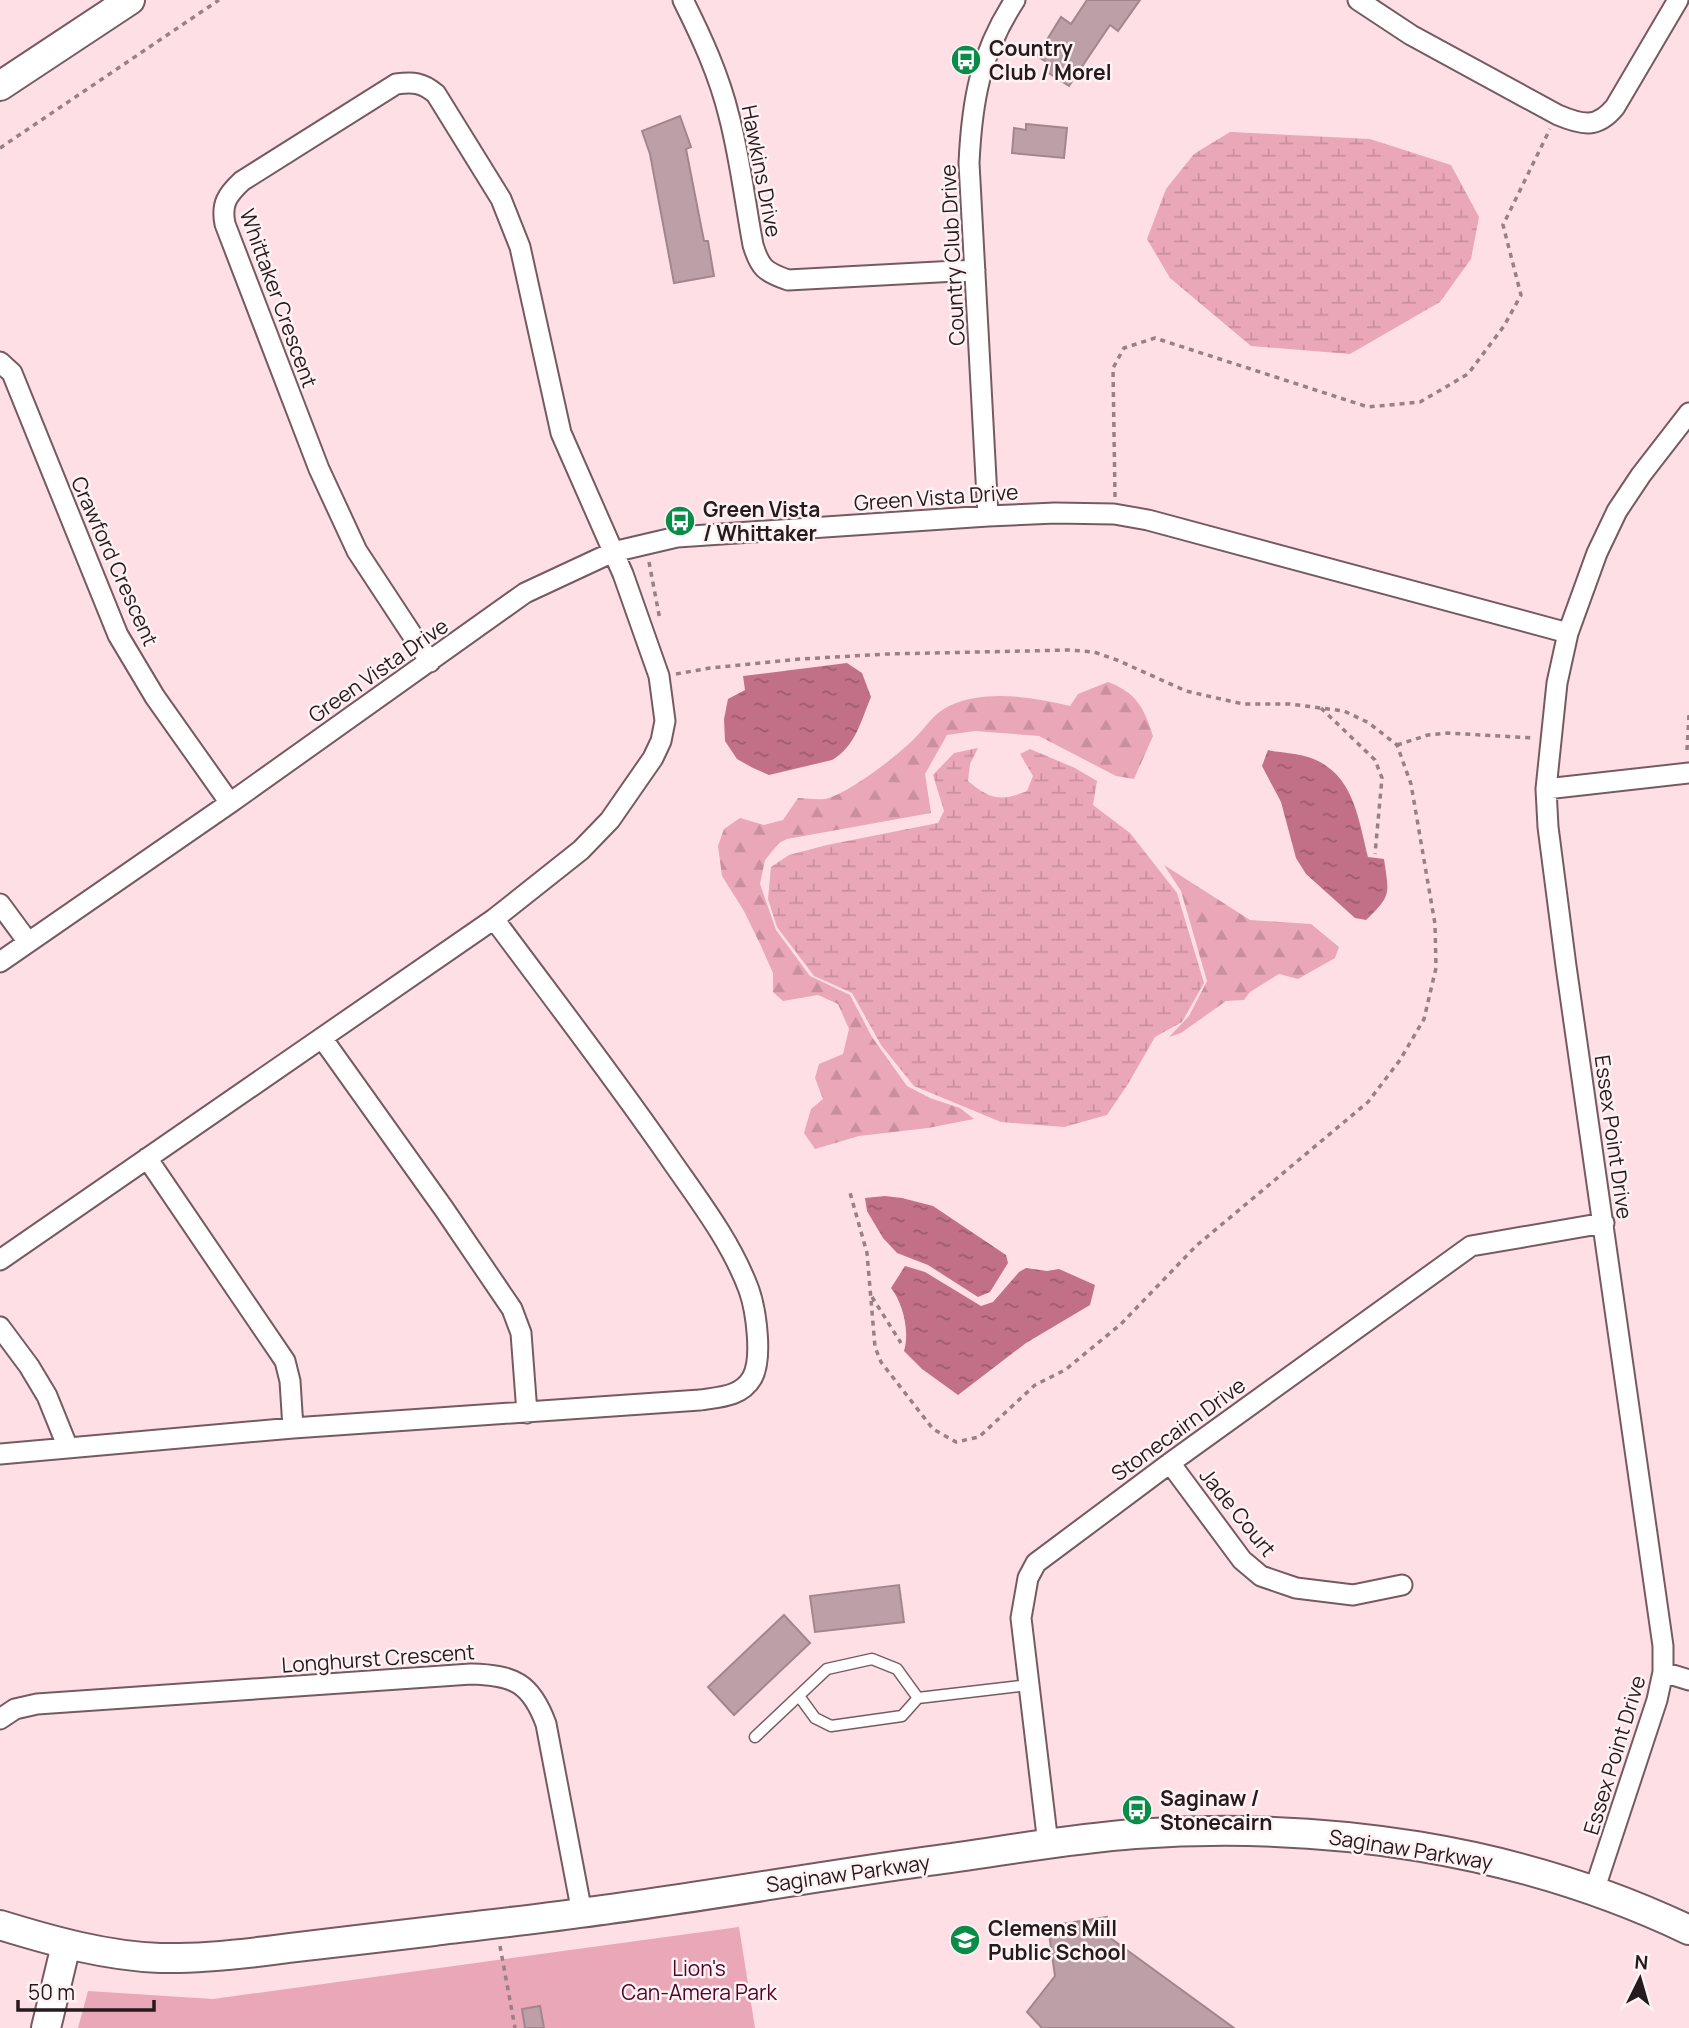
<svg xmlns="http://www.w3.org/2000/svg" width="1689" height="2028" font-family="Manrope,sans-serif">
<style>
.forest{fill:url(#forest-firs)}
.wetland{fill:url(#wetland-marsh)}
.green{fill:#eaa7b8}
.water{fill:url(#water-ripples)}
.building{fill:#bda0a7;stroke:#a3868d;stroke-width:2}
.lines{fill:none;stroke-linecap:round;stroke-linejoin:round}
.lane-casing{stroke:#755b61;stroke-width:13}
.street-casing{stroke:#755b61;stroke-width:23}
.secondary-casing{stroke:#755b61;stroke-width:32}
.path{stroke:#978186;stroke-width:3.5;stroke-dasharray:5 5;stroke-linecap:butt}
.lane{stroke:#fff;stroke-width:10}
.street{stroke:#fff;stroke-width:19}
.secondary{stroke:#fff;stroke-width:28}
.labels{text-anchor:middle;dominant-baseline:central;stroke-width:5;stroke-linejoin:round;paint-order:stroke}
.poi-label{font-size:21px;font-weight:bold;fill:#251a1d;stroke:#fef2f4;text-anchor:start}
.street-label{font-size:21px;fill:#251a1d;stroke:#fef2f4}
.park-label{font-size:21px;fill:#500425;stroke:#fef2f4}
</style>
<defs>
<pattern id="forest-firs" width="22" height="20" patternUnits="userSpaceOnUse" patternTransform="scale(1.75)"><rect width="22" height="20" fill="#eaa7b8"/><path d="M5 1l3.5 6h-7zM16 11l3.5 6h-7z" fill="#c98f9e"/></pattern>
<pattern id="wetland-marsh" width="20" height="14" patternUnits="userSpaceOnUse" patternTransform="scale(1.75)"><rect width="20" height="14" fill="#eaa7b8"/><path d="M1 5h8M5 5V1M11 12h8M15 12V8" fill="none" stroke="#c98f9e"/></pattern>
<pattern id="water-ripples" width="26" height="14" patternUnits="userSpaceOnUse" patternTransform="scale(1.75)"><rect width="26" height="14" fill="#c27087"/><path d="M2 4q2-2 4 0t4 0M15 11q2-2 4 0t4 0" fill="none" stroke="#9d5b6e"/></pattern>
</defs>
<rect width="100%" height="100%" fill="#fedfe6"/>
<path class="forest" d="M1108 682C1137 693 1144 708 1153 736L1134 779 1116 776 1039 736 975 731 947 735 925 774 931 813 787 839 779 843 765 860 760 884 776 930 810 976 850 995 872 1037 907 1086 930 1098 960 1108 974 1119 928 1128 859 1136 815 1149 804 1133 811 1109 823 1099 815 1078 819 1064 843 1054 849 1029 838 1004 818 995 783 1001 773 992V973L761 946 744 911 722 876 718 846 724 829 740 818 764 825 783 820 798 798C806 798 817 800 825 799 848 794 897 756 914 739 926 727 933 714 949 706 986 689 1032 697 1070 706L1078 694Z
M1164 865 1250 920 1311 924 1339 947 1335 958 1298 979 1279 974 1250 992 1244 1000 1226 1001 1181 1033 1169 1037 1189 1016 1207 981 1181 891Z"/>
<path class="wetland" d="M1230 132 1370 139 1451 165 1479 217 1471 259 1440 302 1350 354 1251 346 1170 278 1147 239 1166 189 1194 154Z
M978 748 970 764 968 781C989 799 1001 802 1027 791L1033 776 1020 754 1030 749 1075 768 1097 781 1093 805 1130 833 1177 893 1204 983 1182 1022 1155 1037 1128 1084 1107 1115 1064 1127 1001 1122 914 1086 881 1045 852 993 814 976 777 927 768 899 771 867 789 855 827 845 938 823 944 811 933 775 954 753Z"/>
<path class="green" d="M739 1927 755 2028H78L88 1991 213 1999Z"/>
<path class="water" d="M847 663 862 673 871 697C861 721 855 747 832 760L769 775 753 768 737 759 725 741 724 719 728 699 745 690 743 676Z
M1268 750C1282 753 1298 753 1311 758 1354 774 1358 818 1368 857L1384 859C1389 894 1392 895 1366 920L1355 918 1306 874 1296 858 1281 802 1262 766Z
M885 1196 902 1198 933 1206 1006 1255 1008 1263 990 1292 978 1297 928 1265 897 1253 883 1238 867 1211 865 1198Z
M905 1266 925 1272 981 1306 993 1302 1019 1272 1026 1268 1047 1271 1059 1269 1095 1285 1090 1305 1026 1343 958 1395 922 1369 904 1351C910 1332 903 1303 891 1288Z"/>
<path class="building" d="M1087 0H1140L1118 31 1110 25 1069 86 1047 72 1051 65 1037 56 1061 17 1071 24Z
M680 116 691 147 686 149 704 241H708L714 276 674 283 650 154 642 131Z
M1026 124 1067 128 1064 158 1012 153 1014 128 1026 130Z
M899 1585 904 1622 815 1632 810 1596Z
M784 1615 810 1643 734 1715 708 1687Z
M1107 1917 1109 1937 1234 2028H1042L1027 2012 1055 1976 1048 1926Z
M540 2006 544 2028H525L522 2009Z"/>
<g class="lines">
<g class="lane-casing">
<path id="lane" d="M799 1696 815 1718 831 1726 902 1716 918 1698
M755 1737 827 1669 872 1659 897 1669 918 1698 1028 1685"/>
</g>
<g class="street-casing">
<path id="street" d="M683 0C702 38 719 75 729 116 740 158 745 202 753 245 760 268 765 272 788 280L975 270
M1358 0 1411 35 1558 115C1582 125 1597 129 1615 107L1678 0
M0 362 12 373 118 635 155 697 230 803
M988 516 969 163C972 100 980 54 1015 0
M1546 789 1689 773
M0 904 28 942
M0 962 230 803 525 593 613 552 677 537 988 516 1055 513 1114 514 1148 520 1568 633
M322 1038 444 1209 512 1309 521 1333 527 1413
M147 1158 285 1361 290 1381 293 1428
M0 1260 494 919 581 850 610 820 653 758 661 741 665 721 659 676 623 574 561 433 520 247 501 199 436 94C422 82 413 82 396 84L242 181C227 195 221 204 225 224L319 469 357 551 430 662
M0 1327 29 1366 47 1396 68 1448
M0 1454 293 1428 700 1400C719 1397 741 1397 752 1378 763 1359 756 1310 749 1290 732 1244 701 1203 673 1163 616 1080 554 1000 494 919
M1170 1463 1242 1560 1261 1576 1296 1588 1353 1595 1402 1585
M1663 1672 1689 1680
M0 1719 15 1709 37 1704 471 1674C514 1675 531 1683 546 1724L582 1913
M1048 1844 1021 1618 1028 1578 1036 1563 1170 1463 1471 1246 1604 1223
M1594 1891 1657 1700 1663 1672V1646L1566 966 1548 827 1546 789 1557 683 1568 633 1597 553 1617 511 1641 475 1689 413"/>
</g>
<g class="secondary-casing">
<path id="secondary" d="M0 86 130 0
M0 1925C52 1941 106 1956 160 1958 203 1959 246 1954 289 1948 337 1942 386 1937 434 1931 483 1925 531 1920 580 1913 697 1898 813 1877 929 1861 998 1852 1066 1839 1135 1834 1324 1821 1517 1848 1689 1930
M46 2028 66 1945"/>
</g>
<path class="path" d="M0 148 219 0
M1115 497 1113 368 1124 348 1155 338 1368 407 1420 402 1468 374 1504 326 1521 295 1503 225 1550 129
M649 562 660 620
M676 674 710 668 801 659 887 654 1070 650 1094 652 1117 660 1186 691 1243 704H1290L1344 711 1369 723 1397 745 1411 784 1435 924 1436 968 1424 1019 1400 1060 1368 1102 1196 1246 1121 1324 1065 1370 1035 1385 979 1437 956 1442 933 1429 881 1362 875 1347 867 1253 849 1189
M1321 708 1375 760 1382 778 1375 854
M1397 745 1428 735 1447 733 1534 738
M1687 750 1689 715
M872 1297 901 1343
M500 1946 515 2028"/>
<use href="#lane" class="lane"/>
<use href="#street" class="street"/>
<use href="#secondary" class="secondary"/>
</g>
<defs>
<g id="bus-disc" transform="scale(1.575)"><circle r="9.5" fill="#088c48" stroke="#fef2f4"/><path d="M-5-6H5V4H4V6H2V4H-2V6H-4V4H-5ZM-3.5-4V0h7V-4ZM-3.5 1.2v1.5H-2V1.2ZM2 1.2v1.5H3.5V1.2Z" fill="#fff"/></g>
<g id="school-disc" transform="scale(1.575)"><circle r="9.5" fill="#088c48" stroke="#fef2f4"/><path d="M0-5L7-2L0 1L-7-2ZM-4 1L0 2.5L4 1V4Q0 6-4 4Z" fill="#fff"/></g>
</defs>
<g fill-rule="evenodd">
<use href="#bus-disc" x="966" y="60"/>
<use href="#bus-disc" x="680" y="521"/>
<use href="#bus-disc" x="1137" y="1810"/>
<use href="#school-disc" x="965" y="1940"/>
</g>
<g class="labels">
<g class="poi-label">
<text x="989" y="48">Country<tspan x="989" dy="24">Club / Morel</tspan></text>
<text x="703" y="509">Green Vista<tspan x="703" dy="24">/ Whittaker</tspan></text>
<text x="1160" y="1798">Saginaw /<tspan x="1160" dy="24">Stonecairn</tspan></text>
<text x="988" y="1928">Clemens Mill<tspan x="988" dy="24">Public School</tspan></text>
</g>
<g class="street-label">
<text transform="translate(762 171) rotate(79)">Hawkins Drive</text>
<text transform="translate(952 255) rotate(-93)">Country Club Drive</text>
<text transform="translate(279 298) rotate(70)">Whittaker Crescent</text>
<text transform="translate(936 497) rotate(-4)">Green Vista Drive</text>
<text transform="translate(115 561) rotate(66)">Crawford Crescent</text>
<text transform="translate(378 670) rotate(-35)">Green Vista Drive</text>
<text transform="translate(1614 1137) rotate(82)">Essex Point Drive</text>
<text transform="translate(1178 1429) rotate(-36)">Stonecairn Drive</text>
<text transform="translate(1238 1512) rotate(51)">Jade Court</text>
<text transform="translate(378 1658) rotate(-4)">Longhurst Crescent</text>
<text transform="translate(1614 1755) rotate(-73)">Essex Point Drive</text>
<text transform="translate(1411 1849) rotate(9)">Saginaw Parkway</text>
<text transform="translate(848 1873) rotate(-8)">Saginaw Parkway</text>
</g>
<g class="park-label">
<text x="699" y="1968">Lion's<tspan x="699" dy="24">Can-Amera Park</tspan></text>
</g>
</g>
<g transform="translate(1640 1979) rotate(5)" stroke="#fef2f4" stroke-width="5" paint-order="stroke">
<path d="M0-5L12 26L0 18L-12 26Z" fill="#251a1d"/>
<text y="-10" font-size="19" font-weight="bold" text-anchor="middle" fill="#251a1d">N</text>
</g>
<path d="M18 2000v10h136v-10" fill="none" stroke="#251a1d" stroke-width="3.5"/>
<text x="28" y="2000" font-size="21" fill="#251a1d" stroke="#fef2f4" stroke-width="5" paint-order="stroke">50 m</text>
</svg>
